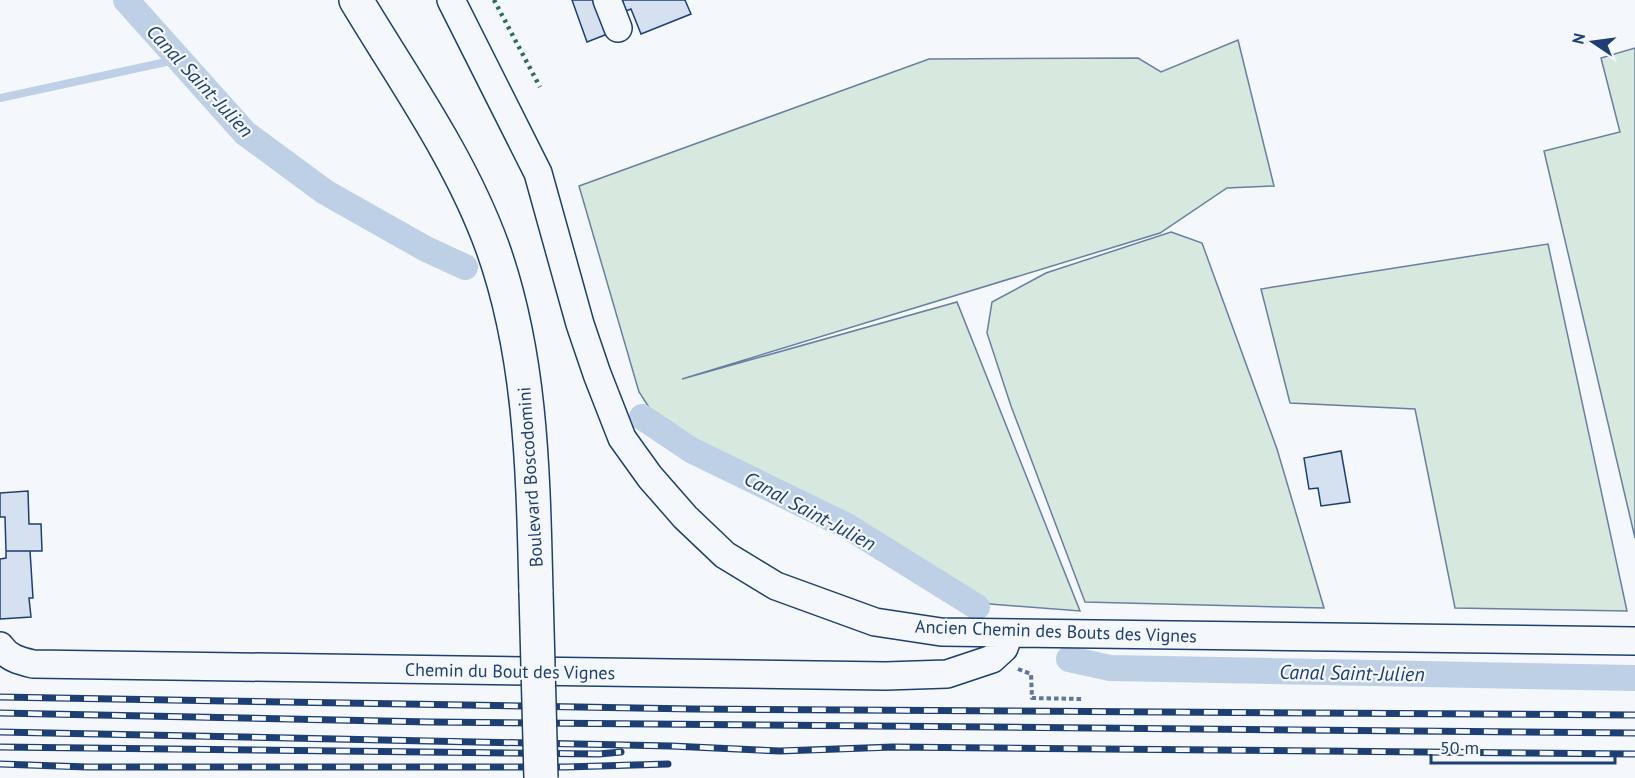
<svg xmlns="http://www.w3.org/2000/svg" width="1635" height="778" font-family="'PT Sans',sans-serif">
<style>
.green{fill:#d7e8df;stroke:#687fa3;stroke-width:1.5}
.lines{fill:none;stroke-linecap:round;stroke-linejoin:round}
.stream{stroke:#bed0e5;stroke-width:8}
.canal{stroke:#bed0e5;stroke-width:26}
.building{fill:#d5e0f0;stroke:#1d3f73;stroke-width:1.5}
.minor-casing{stroke:#1d3f73;stroke-width:30}
.major-casing{stroke:#1d3f73;stroke-width:36}
.path{stroke:#5e769c;stroke-width:4;stroke-dasharray:4.5 3;stroke-linecap:butt}
.minor{stroke:#f4f7fb;stroke-width:27}
.major{stroke:#f4f7fb;stroke-width:33}
.rail-casing{stroke:#1d3f73;stroke-width:7}
.rail{stroke:#f4f7fb;stroke-width:4.5;stroke-dasharray:14;stroke-linecap:butt}
.major-bridge-casing{stroke:#1d3f73;stroke-width:36;stroke-linecap:butt}
.major-bridge{stroke:#f4f7fb;stroke-width:33}
.hedge{stroke:#2c6c60;stroke-width:4.5;stroke-dasharray:3 4.5;stroke-linecap:butt}
.labels{text-anchor:middle;dominant-baseline:central;stroke-width:4.5;stroke-linejoin:round;paint-order:stroke}
.street-label{font-size:18px;fill:#1d3f73;stroke:#f4f7fb}
.water-label{font-size:20px;font-style:italic;fill:#1d3f73;stroke:#f4f7fb}
</style>
<rect width="100%" height="100%" fill="#f4f7fb"/>
<path class="green" d="M1238 40 1274 186 1227 188 1160 233 682 379 957 302 1080 611 990 604 957 582 704 446 652 412 639 392 579 186 929 59 1138 58 1161 72Z
M1635 48V538L1544 151 1620 132 1601 58Z
M1171 232 1202 243 1277 449 1324 608 1085 602 1011 406 987 333 992 302 1046 273Z
M1548 244 1627 611 1455 608 1415 409 1290 403 1261 289Z"/>
<g class="lines">
<path class="stream" d="M0 98 180 59"/>
<path class="canal" d="M126 0 245 133 325 192 426 249 465 267
M642 417 691 450 847 526 977 607
M1069 659 1110 668 1635 678"/>
</g>
<path class="building" d="M572 0H598L610 33 587 42Z
M622 0H685L691 14 641 34 631 9 626 11Z
M1341 451 1350 502 1321 506 1318 488 1309 489 1304 458Z
M28 491 29 524H41L42 551H6L5 517H0V493Z
M6 551H30L33 598H29L31 617 0 619V559L6 558Z"/>
<g class="lines">
<g class="minor-casing">
<path id="minor" d="M451 0 538 173 580 324 597 374 622 438 650 477 685 517 725 555 776 586 875 622 941 632 1635 641
M607 0 618 28
M0 646C8 658 20 661 33 664L886 676 947 674 992 659 1004 648 1009 634"/>
</g>
<g class="major-casing">
<path id="major" d="M356 0C404 80 460 158 492 246 532 357 533 476 536 592"/>
</g>
<path class="path" d="M1018 669 1031 674 1032 698 1082 699"/>
<use href="#minor" class="minor"/>
<use href="#major" class="major"/>
<g class="rail-casing">
<path id="rail" d="M0 697 693 709 1635 715
M0 713 430 722 1635 733
M0 732 671 746 780 751 893 747 1635 754
M0 747 599 754 621 752
M0 764 87 767H566L668 764"/>
</g>
<use href="#rail" class="rail"/>
<g class="major-bridge-casing">
<path id="major-bridge" d="M536 592 541 778"/>
</g>
<use href="#major-bridge" class="major-bridge"/>
<path class="hedge" d="M494 0 540 87"/>
</g>
<g class="labels">
<g class="street-label">
<text transform="translate(530 477) rotate(-94)">Boulevard Boscodomini</text>
<text transform="translate(1056 631) rotate(2)">Ancien Chemin des Bouts des Vignes</text>
<text transform="translate(510 671) rotate(1)">Chemin du Bout des Vignes</text>
</g>
<g class="water-label">
<text transform="translate(200 81) rotate(47)">Canal Saint-Julien</text>
<text transform="translate(810 511) rotate(28)">Canal Saint-Julien</text>
<text transform="translate(1352 673) rotate(1)">Canal Saint-Julien</text>
</g>
</g>
<g transform="translate(1593 42) rotate(283)" stroke="#f4f7fb" stroke-width="4.5" paint-order="stroke">
<path d="M0-4.5L10 22L0 15L-10 22Z" fill="#1d3f73"/>
<text y="-9" font-size="16" font-weight="bold" text-anchor="middle" fill="#1d3f73">N</text>
</g>
<path d="M1431 754v9h184v-9" fill="none" stroke="#1d3f73" stroke-width="3"/>
<text x="1440" y="754" font-size="18" fill="#1d3f73" stroke="#f4f7fb" stroke-width="4.5" paint-order="stroke">50 m</text>
</svg>
